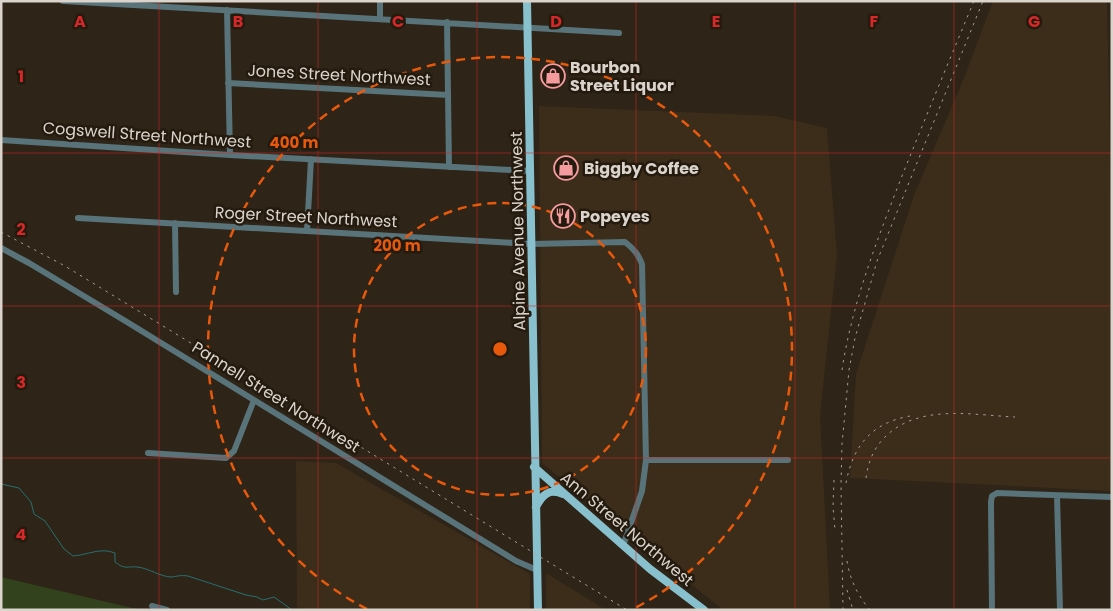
<svg xmlns="http://www.w3.org/2000/svg" width="1113" height="611" font-family="Poppins,sans-serif">
<style>
.built{fill:#3b2d1a}
.green{fill:#31421d}
.lines{fill:none;stroke-linecap:round;stroke-linejoin:round}
.stream{stroke:#267171;stroke-width:1}
.minor{stroke:#587379;stroke-width:6}
.major{stroke:#88c1cd;stroke-width:8}
.rail{stroke:#a79f96;stroke-width:1;stroke-dasharray:2.5 5;stroke-linecap:butt}
.grid{fill:none;stroke:#d62828;stroke-width:1;stroke-opacity:0.55}
.ring{fill:none;stroke:#e8590c;stroke-width:2.5;stroke-dasharray:9 6}
.labels{text-anchor:middle;dominant-baseline:central;stroke-width:5;stroke-linejoin:round;paint-order:stroke}
.poi-label{font-size:16px;font-weight:bold;fill:#dbd4cc;stroke:#241a0e;text-anchor:start}
.street-label{font-size:16px;fill:#dbd4cc;stroke:#241a0e}
.grid-label{font-size:16px;text-anchor:middle;font-weight:bold;fill:#d62828;stroke:#241a0e;stroke-width:5;stroke-linejoin:round;paint-order:stroke}
.centre{fill:#e8590c;stroke:#241a0e;stroke-width:2.5}
.ring-label{font-size:15px;text-anchor:middle;font-weight:bold;fill:#e8590c;stroke:#241a0e;stroke-width:5;stroke-linejoin:round;paint-order:stroke}
</style>
<rect width="100%" height="100%" fill="#2e2417"/>
<path class="built" d="M993 1H1107L1112 234V491L850 478 856 374 914 195 964 78Z
M539 106 774 116 827 128 837 256 820 415 830 610H723L542 463Z
M296 461 336 463 530 574V610H307L297 607Z
M546 573 606 610H546Z"/>
<path class="green" d="M1 577 141 610H1Z"/>
<g class="lines">
<path class="stream" d="M1 484 19 488 31 502 34 514 45 521 64 549 73 556C88 555 100 547 115 553V562C125 570 127 566 137 567 149 568 160 577 172 577 177 576 182 575 188 576L246 595 257 597 263 600 274 597 292 610
M328 610H340"/>
<path class="minor" d="M63 1 619 33
M380 1V19
M227 10 230 155
M447 22 449 167
M228 83 448 95
M1 140 230 155 531 171
M78 218 532 244 625 242C634 249 638 254 642 264L646 460 642 491 623 546
M175 223 176 292
M307 231 311 159
M1 248 29 263 127 322 516 561 537 570
M148 453 226 458 234 451 254 400
M646 460H788
M1057 496 1060 610
M152 606 167 610
M992 610 991 502 992 496 997 493 1112 497"/>
<path class="major" d="M527 1 538 610
M534 467 650 569 704 610
M536 507C542 495 549 488 563 494"/>
<path class="rail" d="M1 232 65 266 627 610
M842 370C852 304 876 243 900 181 924 121 949 61 974 1
M866 478C868 463 873 450 883 439 917 403 971 415 1015 417
M834 480 833 507 835 530
M846 483C853 446 871 423 910 416
M847 561C850 580 858 596 870 610
M847 590 853 610
M843 610 841 485 842 444 849 370 855 338 877 261 983 1"/>
</g>
<path class="grid" d="M159 1V610M318 1V610M477 1V610M636 1V610M795 1V610M954 1V610M1 153H1112M1 306H1112M1 458H1112"/>
<g class="ring">
<circle cx="500" cy="349" r="146"/>
<path d="M367 609A292 292 0 1 1 633 609"/>
</g>
<defs>
<g id="shop-ring" transform="scale(1.25)"><circle r="9.5" fill="#241a0e" stroke="#f59b9e" stroke-width="1.5"/><path d="M-5-2.5h2.3a2.7 3.5 0 0 1 5.4 0H5L5.5 6h-11ZM-1.5-2.5h3a1.5 2.3 0 0 0-3 0Z" fill="#f59b9e"/></g>
<g id="restaurant-ring" transform="scale(1.25)"><circle r="9.5" fill="#241a0e" stroke="#f59b9e" stroke-width="1.5"/><path d="M-5-6h1v4h1v-4h1v4h1v-4h1v5L-1.5 .5V6h-2V.5L-5-1ZM5-6V6H3V1.5H1.5Q1.5-4 5-6Z" fill="#f59b9e"/></g>
</defs>
<g fill-rule="evenodd">
<use href="#shop-ring" x="553" y="76"/>
<use href="#shop-ring" x="566" y="168"/>
<use href="#restaurant-ring" x="563" y="216"/>
</g>
<g class="labels">
<g class="poi-label">
<text x="570" y="67">Bourbon<tspan x="570" dy="18">Street Liquor</tspan></text>
<text x="584" y="168">Biggby Coffee</text>
<text x="580" y="216">Popeyes</text>
</g>
<g class="street-label">
<text transform="translate(339 75) rotate(3)">Jones Street Northwest</text>
<text transform="translate(147 135) rotate(4)">Cogswell Street Northwest</text>
<text transform="translate(306 217) rotate(3)">Roger Street Northwest</text>
<text transform="translate(518 231) rotate(-91)">Alpine Avenue Northwest</text>
<text transform="translate(276 397) rotate(32)">Pannell Street Northwest</text>
<text transform="translate(627 529) rotate(40)">Ann Street Northwest</text>
</g>
</g>
<g class="grid-label">
<text x="80" y="27">A</text>
<text x="238" y="27">B</text>
<text x="398" y="27">C</text>
<text x="556" y="27">D</text>
<text x="716" y="27">E</text>
<text x="874" y="27">F</text>
<text x="1034" y="27">G</text>
<text x="21" y="82">1</text>
<text x="21" y="235">2</text>
<text x="21" y="388">3</text>
<text x="21" y="540">4</text>
</g>
<circle cx="500" cy="349" r="8" class="centre"/>
<g class="ring-label">
<text x="294" y="148">400 m</text>
<text x="397" y="251">200 m</text>
</g>
<rect width="1113" height="611" fill="none" stroke="#dbd4cc" stroke-width="5"/>
</svg>
